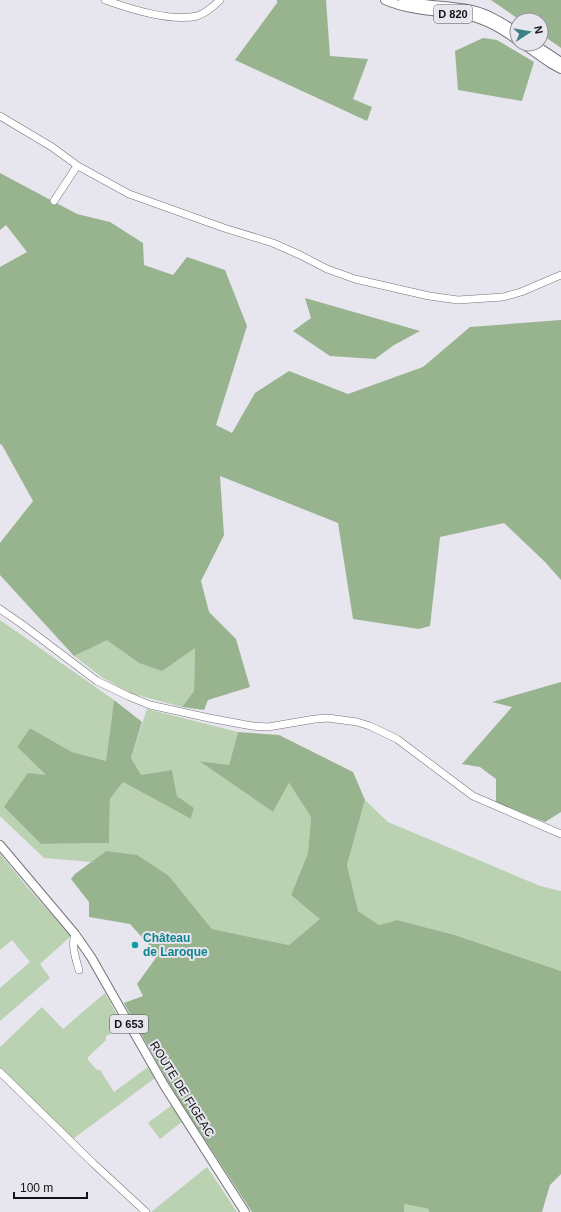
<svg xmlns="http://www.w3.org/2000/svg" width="561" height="1212" font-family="Arial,sans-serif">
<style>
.green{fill:#bad2b2}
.forest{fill:#98b48f}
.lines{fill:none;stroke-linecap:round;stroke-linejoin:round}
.minor-casing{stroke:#747279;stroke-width:8}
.major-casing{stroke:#747279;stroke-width:10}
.minor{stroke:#fff;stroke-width:7}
.major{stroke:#fff;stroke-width:8}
.culture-dot{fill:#0f9aa8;stroke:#e7e5ed;stroke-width:1.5}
.labels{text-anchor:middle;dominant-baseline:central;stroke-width:4;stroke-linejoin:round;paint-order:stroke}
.shield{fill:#e7e5ed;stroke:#535256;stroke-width:1}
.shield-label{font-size:11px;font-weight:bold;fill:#131316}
.culture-label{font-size:12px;font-weight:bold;fill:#0d838f;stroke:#e7e5ed;text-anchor:start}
.street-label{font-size:12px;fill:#131316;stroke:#e7e5ed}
</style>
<rect width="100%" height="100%" fill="#e7e5ed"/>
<path class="green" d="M0 620 114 700 106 761 72 752 30 728 17 747 47 776 4 807 41 844 109 843 110 799 123 782 191 819 194 808 177 796 172 770 141 776 131 758 147 709 238 732 229 765 199 761 273 812 289 783 311 817 308 853 291 895 321 919 289 945 212 929 169 876 106 851 91 862 44 858 0 816Z
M107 639 139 663 195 648 194 691 182 707 130 693 103 678 74 656Z
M365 800 388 822 540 886 561 891V971L455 935 397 920 379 925 357 911 347 865Z
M0 854 28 888 71 936 40 964 50 978 0 1021V988L30 962 12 940 0 950Z
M105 993 125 1029 106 1036V1040L88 1057V1060L97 1070H100L114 1092 148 1067 155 1078 73 1139 0 1068V1047L42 1007 63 1029Z
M172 1105 183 1121 160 1139 148 1123Z
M207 1167 237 1212H151Z
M404 1204 429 1209V1212H404Z"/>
<path class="forest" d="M277 0H326L330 56 368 59 353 99 372 107 367 121 235 60 277 3Z
M491 0H561V48L541 34V20H520Z
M483 38 497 40 534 62 522 101 458 90 455 51Z
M0 173 77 214 110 222 143 243 144 265 173 275 187 257 225 270 247 326 216 425 232 433 255 393 289 371 348 394 423 367 470 327 561 320V580L545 562 504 523 440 537 430 626 419 629 353 619 338 523 220 476 224 535 201 581 209 612 236 639 250 687 208 700 204 710 182 707 194 691 195 648 162 671 139 663 107 640 74 656 0 575V543L33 501 2 445 0 444V267L27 252 6 225 0 230Z
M305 298 420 331 394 345 375 359 330 356 293 331 311 318Z
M561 682V812L545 822 496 803V779L480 767 462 764 512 707 492 702Z
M114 700 142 722 131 758 141 775 172 770 177 796 194 808 191 819 123 782 110 799 109 843 41 844 4 807 28 773 46 775 17 747 30 728 72 752 106 761Z
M238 732 279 735 353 772 365 800 347 865 358 911 379 925 397 920 455 935 561 971V1174L550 1185 542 1212H429V1209L404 1204V1212H252L172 1089 124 1003 143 996 137 984 158 955 130 924 89 917V902L71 879 75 874 106 851 137 855 169 876 212 929 289 945 320 919 291 895 308 853 311 817 289 783 273 812 199 761 229 765Z"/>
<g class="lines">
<g class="minor-casing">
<path id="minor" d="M105 0C130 9 171 22 197 16 206 13 214 6 220 0
M0 116 52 147 78 166 129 194 224 228 273 243 300 255 327 269 355 279 429 296 458 300 503 297 521 292 561 275
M54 201 77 166
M0 609 23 625 97 681 128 696 150 705 209 718 252 726 268 727 315 719 328 718 357 722 370 726 397 739 473 796 561 834
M75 934C71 945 76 960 79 970
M0 1072 94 1164 146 1212"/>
</g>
<g class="major-casing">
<path id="major" d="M385 0C410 11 437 11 464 15 484 18 501 28 517 40
M403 0C424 6 446 5 467 9 486 12 501 22 517 32
M523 44 550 63 561 69
M534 44 561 62
M0 845 75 934 91 957 164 1085 245 1212"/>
</g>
<use href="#minor" class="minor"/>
<use href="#major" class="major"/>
</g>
<circle class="culture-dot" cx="135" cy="945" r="4"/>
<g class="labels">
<g class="shield">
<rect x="434" y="5" width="38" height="18" rx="3"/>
<rect x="110" y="1015" width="38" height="18" rx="3"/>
</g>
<g class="shield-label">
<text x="453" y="14">D 820</text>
<text x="129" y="1024">D 653</text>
</g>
<g class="culture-label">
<text x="143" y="938">Château<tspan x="143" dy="14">de Laroque</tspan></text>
</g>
<g class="street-label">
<text transform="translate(182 1089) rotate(58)">ROUTE DE FIGEAC</text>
</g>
</g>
<g transform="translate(529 32) rotate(78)"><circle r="19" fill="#e7e5ed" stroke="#929197"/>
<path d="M0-3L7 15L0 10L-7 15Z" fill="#398185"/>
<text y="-6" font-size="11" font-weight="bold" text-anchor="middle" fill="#131316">N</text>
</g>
<path d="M14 1192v6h73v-6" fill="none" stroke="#131316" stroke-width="2"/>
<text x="20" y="1192" font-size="12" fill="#131316" stroke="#e7e5ed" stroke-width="3" paint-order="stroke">100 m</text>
</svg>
